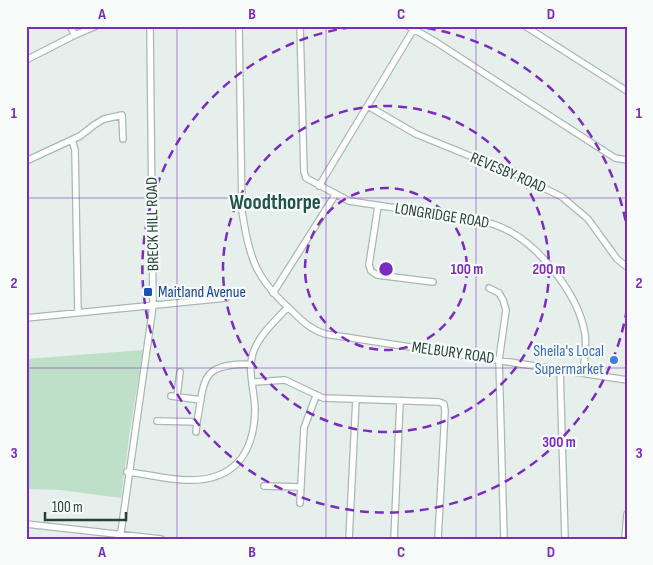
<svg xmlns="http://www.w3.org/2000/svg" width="653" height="565" font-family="'Sofia Sans Condensed',sans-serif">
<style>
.green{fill:#bfe0c8}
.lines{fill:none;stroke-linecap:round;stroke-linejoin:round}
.minor-casing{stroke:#a8b8b2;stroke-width:8}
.minor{stroke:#fff;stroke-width:5.5}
.grid{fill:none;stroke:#7b2cbf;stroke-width:1;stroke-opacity:0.55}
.ring{fill:none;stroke:#7b2cbf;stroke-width:2.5;stroke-dasharray:9 6}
.transit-dot{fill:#1a4fb4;stroke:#f7fbf9;stroke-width:2}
.shop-dot{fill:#3f7fe0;stroke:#f7fbf9;stroke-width:2}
.labels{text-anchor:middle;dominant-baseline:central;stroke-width:4.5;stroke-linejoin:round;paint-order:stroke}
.street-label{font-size:16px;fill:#24423a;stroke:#f7fbf9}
.transit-label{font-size:16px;fill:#164399;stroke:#f7fbf9;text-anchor:start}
.shop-label{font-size:16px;fill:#366cbe;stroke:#f7fbf9;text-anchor:end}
.district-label{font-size:21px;font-weight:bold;fill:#1f5548;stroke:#f7fbf9}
.centre{fill:#7b2cbf;stroke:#f7fbf9;stroke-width:2.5}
.ring-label{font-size:15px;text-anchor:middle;font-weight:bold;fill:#7b2cbf;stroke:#f7fbf9;stroke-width:4.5;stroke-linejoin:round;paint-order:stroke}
.neatline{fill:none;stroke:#7b2cbf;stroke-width:2}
.grid-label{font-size:16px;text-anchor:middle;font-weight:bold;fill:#7b2cbf}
</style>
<rect width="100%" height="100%" fill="#e6efeb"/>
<path class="green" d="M143 350 129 437 121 498 60 490 26 489V359Z"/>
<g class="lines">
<g class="minor-casing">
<path id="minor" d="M70 26 75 35
M239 26 242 211C249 259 256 279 293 312 303 322 312 330 325 334L627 380
M300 26 304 172 306 178 349 201 476 220C488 222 498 225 509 231 542 249 579 296 585 334 587 347 584 360 583 373
M408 26 436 42 615 158 627 160
M525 26 627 91
M26 60 75 35 96 26
M368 106 416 134 524 178 562 197 588 219 617 259 627 267
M72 140 75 150 78 313
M26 161 80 136 94 125 104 119 122 115 123 139
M319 186 415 27
M378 206 369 265 371 271 377 275 433 282
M489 288 499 293 503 300 506 310 499 360 504 539
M273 293 335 195
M26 318 226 298
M560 369 565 539
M253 382 285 380 323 398 439 402 444 404 445 411 438 539
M171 396 201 400
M177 396 180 372
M157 421 197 422C205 378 200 364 251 364
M196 432 197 422
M127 472C147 474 165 479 185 480 232 482 254 456 255 410 255 392 247 371 253 353 259 335 275 321 288 307
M264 486 301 487
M300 503 304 428 316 396
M26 524 161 539
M120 539 153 306 150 26
M349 539 356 399
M394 539 400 401
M625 539 627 514"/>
</g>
<use href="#minor" class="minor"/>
</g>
<path class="grid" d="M177 26V539M326 26V539M476 26V539M26 198H627M26 368H627"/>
<g class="ring">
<circle cx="386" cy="269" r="81"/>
<circle cx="386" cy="269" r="163"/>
<path d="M627 309A244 244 0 1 1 360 26M412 26A244 244 0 0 1 627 229"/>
</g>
<rect class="transit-dot" x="143" y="287" width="10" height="10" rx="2.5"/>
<circle class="shop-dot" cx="614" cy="360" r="5"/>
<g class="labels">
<g class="street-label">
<text transform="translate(508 173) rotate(23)">REVESBY ROAD</text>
<text transform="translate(442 216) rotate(9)">LONGRIDGE ROAD</text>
<text transform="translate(153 224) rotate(-91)">BRECK HILL ROAD</text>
<text transform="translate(453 353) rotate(8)">MELBURY ROAD</text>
</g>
<g class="transit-label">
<text x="158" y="292">Maitland Avenue</text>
</g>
<g class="shop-label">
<text x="604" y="351">Sheila's Local<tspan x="604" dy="18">Supermarket</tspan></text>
</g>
<g class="district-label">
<text x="275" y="202">Woodthorpe</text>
</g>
</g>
<circle cx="386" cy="269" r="8" class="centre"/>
<g class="ring-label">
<text x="467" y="274">100 m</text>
<text x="549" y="274">200 m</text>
<text x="559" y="447">300 m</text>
</g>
<rect width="653" height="565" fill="none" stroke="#f7fbf9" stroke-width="55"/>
<path d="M45 512v8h81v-8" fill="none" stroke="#24423a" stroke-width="2.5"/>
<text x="52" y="512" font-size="15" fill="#24423a" stroke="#f7fbf9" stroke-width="4" paint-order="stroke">100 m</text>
<rect x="28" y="28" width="598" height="510" class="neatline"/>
<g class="grid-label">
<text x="102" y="19">A</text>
<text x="252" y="19">B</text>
<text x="401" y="19">C</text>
<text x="551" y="19">D</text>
<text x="14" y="118">1</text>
<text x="639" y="118">1</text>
<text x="14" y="288">2</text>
<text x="639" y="288">2</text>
<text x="14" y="458">3</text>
<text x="639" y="458">3</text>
<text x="102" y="557">A</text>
<text x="252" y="557">B</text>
<text x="401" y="557">C</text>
<text x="551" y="557">D</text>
</g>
</svg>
